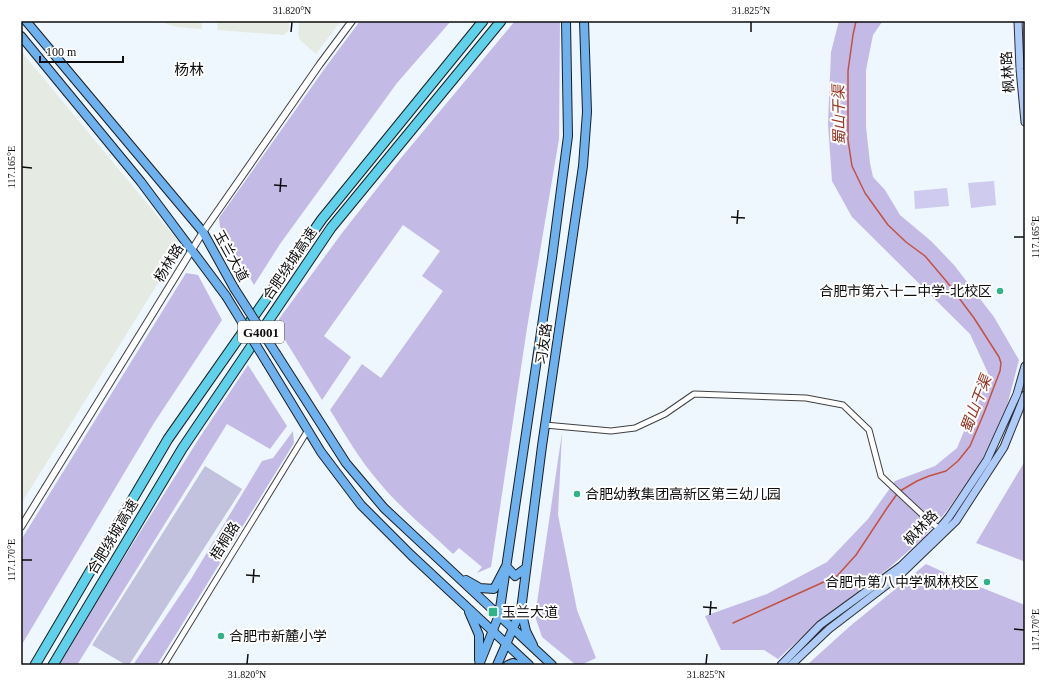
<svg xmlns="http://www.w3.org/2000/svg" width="1046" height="686" font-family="'Times New Roman','Noto Sans SC',serif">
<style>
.industrial{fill:#e5ebe2}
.green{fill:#c3bae6}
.cemetery{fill:#c2c1de}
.pitch{fill:#cecbee}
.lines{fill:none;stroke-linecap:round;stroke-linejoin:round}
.stream{stroke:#c45242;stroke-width:1.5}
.minor-casing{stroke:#404040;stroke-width:7}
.tertiary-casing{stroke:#404040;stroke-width:8}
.secondary-casing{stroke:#2f2f2f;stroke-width:9}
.primary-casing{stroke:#1e1e1e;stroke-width:10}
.motorway-casing{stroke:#1e1e1e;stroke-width:11}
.minor{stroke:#fff;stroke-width:5}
.tertiary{stroke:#fff;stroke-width:6}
.secondary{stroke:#aecbf9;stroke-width:7}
.primary{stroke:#6db1ef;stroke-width:8}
.motorway{stroke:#60d1ea;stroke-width:9}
.primary-bridge-casing{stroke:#1e1e1e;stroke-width:10;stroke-linecap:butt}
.primary-bridge{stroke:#6db1ef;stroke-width:8}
.ticks{fill:none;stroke:#0d0d0d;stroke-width:1.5}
.poi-dot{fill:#2fb388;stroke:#fff;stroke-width:1.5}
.labels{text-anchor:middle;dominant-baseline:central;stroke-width:4;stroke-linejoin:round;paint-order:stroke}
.shield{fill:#fff;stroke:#565656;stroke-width:1}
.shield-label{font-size:13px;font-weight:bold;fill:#0d0d0d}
.street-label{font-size:14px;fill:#0d0d0d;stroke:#fff}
.poi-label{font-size:14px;fill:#0d0d0d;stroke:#fff;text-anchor:start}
.neighbourhood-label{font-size:15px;fill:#0d0d0d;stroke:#fff}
.water-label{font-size:15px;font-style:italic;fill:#96321f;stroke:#fff}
.neatline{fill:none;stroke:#0d0d0d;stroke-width:1.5}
.ticks-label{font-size:10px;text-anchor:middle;fill:#0d0d0d}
</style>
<rect width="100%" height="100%" fill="#eef6fe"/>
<path class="industrial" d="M161 21H202V29L177 27 167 24Z
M218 21H289V30L284 35 217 30Z
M299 21H341L316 54 300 40 298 34Z
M21 51 178 241V251L21 504Z"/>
<path class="green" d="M360 21H451L397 83 280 244 254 285 220 227 219 218 325 68Z
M515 21H560L559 139 527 328 491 567 477 573 482 567 459 548 453 554C428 530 400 508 378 481 359 459 345 434 330 410L362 364 381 378 443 291 422 276 440 251 403 225 324 336 351 357 322 400 277 327 279 319 342 233 401 158Z
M839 21H885L882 22 873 35 866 70V127L870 163 873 177 885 190 900 215 931 241 954 265 994 317 1019 360 1007 406 982 461 946 512 922 539 889 568 819 621 778 659 764 650H721L705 616 767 594 827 562 868 519 895 481 935 466 957 448 988 373 970 334 852 217 832 181 828 124 831 52Z
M186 273 198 275 222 320 154 423 21 646V540Z
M248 365 287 426 270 449 227 424 77 665H58L71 642 198 440Z
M293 431 294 443 157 665H133L191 579 262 461 273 458Z
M562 433 558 515 577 610 596 658 581 665H576L542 637 535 616Z
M1025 461V563L1023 561 976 543Z
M926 564 950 575 1025 605V665H807L849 627Z"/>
<path class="cemetery" d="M205 466 242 489 129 665H126L92 645Z"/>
<path class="pitch" d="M994 181 996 205 971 208 968 183Z
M947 188 949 206 915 209 914 191Z"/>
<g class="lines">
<path class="stream" d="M856 21 853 35 848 71V140L852 166 865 193 888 225 906 242 925 256 947 282 974 318 999 357 1001 363 1000 371 984 413 970 446 958 461 946 471 929 476 917 481 900 491
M733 623 837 576 856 555 887 508 897 494"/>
<g class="minor-casing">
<path id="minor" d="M545 425 611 431 635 428 665 414 694 394 806 398 843 405 869 430 881 476 928 520 941 530
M164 665 308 430"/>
</g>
<g class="tertiary-casing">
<path id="tertiary" d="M21 527 203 232 320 64 352 21"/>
</g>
<g class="secondary-casing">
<path id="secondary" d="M1018 21 1020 69 1025 122
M781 665 820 625 901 566 939 529 949 517 987 460 1017 394 1025 366
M791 665 829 629 901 574 956 521 1004 447 1025 395"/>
</g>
<g class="primary-casing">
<path id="primary" d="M26 21 203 232 234 288
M21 36 141 182 226 296
M277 355 346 463 384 508 552 665
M267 363 321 452 361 505 411 555 529 665
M466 580 480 588 494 589 506 566 515 576 526 568
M521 610 526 631 533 645
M469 612 479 635V660
M479 665 499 615 502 595 552 258 568 136 566 21
M497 665 521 610 542 446 583 166 587 112 584 21
M508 665 513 663 519 665"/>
</g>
<g class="motorway-casing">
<path id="motorway" d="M35 665 168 439 322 219 483 21
M53 665 182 449 331 228 501 21"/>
</g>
<use href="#minor" class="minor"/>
<use href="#tertiary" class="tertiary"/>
<use href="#secondary" class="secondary"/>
<use href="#primary" class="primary"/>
<use href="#motorway" class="motorway"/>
<g class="primary-bridge-casing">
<path id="primary-bridge" d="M234 288 277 355
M226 296 267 363"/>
</g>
<use href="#primary-bridge" class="primary-bridge"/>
</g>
<path class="ticks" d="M291 32 292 22M751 32V22M22 167 32 168M274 185 287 186M280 192 281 178M731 217 745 218M737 224 738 210M1014 237H1024M22 560H32M246 575 260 576M253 583 254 569M703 607 717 608M710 615 711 601M1014 629 1024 630M247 664 248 654M706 664 707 654"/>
<g class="poi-dot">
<circle cx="1000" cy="291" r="4"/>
<circle cx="577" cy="494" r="4"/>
<circle cx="987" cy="582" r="4"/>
<rect x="488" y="607" width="10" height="10" rx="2"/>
<circle cx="221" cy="636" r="4"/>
</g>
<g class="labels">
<rect class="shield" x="238" y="321" width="46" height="22" rx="3"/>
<g class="shield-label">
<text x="261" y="332">G4001</text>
</g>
<g class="street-label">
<text transform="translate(1008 72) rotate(-94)">枫林路</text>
<text transform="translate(231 256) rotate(61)">玉兰大道</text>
<text transform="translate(169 263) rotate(-58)">杨林路</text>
<text transform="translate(290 264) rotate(-56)">合肥绕城高速</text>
<text transform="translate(544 344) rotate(-82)">习友路</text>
<text transform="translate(921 528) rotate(-46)">枫林路</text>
<text transform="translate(113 537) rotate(-59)">合肥绕城高速</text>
<text transform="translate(225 541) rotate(-58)">梧桐路</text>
</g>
<g class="poi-label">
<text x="992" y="291" text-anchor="end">合肥市第六十二中学-北校区</text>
<text x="585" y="494">合肥幼教集团高新区第三幼儿园</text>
<text x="979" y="582" text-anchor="end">合肥市第八中学枫林校区</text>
<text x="502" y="612">玉兰大道</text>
<text x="229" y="636">合肥市新麓小学</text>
</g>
<g class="neighbourhood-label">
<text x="189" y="70">杨林</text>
</g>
<g class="water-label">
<text transform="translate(839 115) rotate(-91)">蜀山干渠</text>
<text transform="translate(976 404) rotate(-69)">蜀山干渠</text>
</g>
</g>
<rect width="1046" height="686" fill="none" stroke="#ffffff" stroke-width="44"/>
<path d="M40 56v6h83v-6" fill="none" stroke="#0d0d0d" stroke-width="2"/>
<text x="46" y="56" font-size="12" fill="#0d0d0d" stroke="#ffffff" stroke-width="3" paint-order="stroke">100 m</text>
<rect x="22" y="22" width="1002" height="642" class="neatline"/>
<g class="ticks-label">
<text x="292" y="14">31.820°N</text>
<text x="751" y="14">31.825°N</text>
<text transform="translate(11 167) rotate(-90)" y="4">117.165°E</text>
<text transform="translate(1035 237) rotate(-90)" y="4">117.165°E</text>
<text transform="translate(11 560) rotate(-90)" y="4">117.170°E</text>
<text transform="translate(1035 630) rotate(-90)" y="4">117.170°E</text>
<text x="247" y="678">31.820°N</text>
<text x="706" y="678">31.825°N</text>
</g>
</svg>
